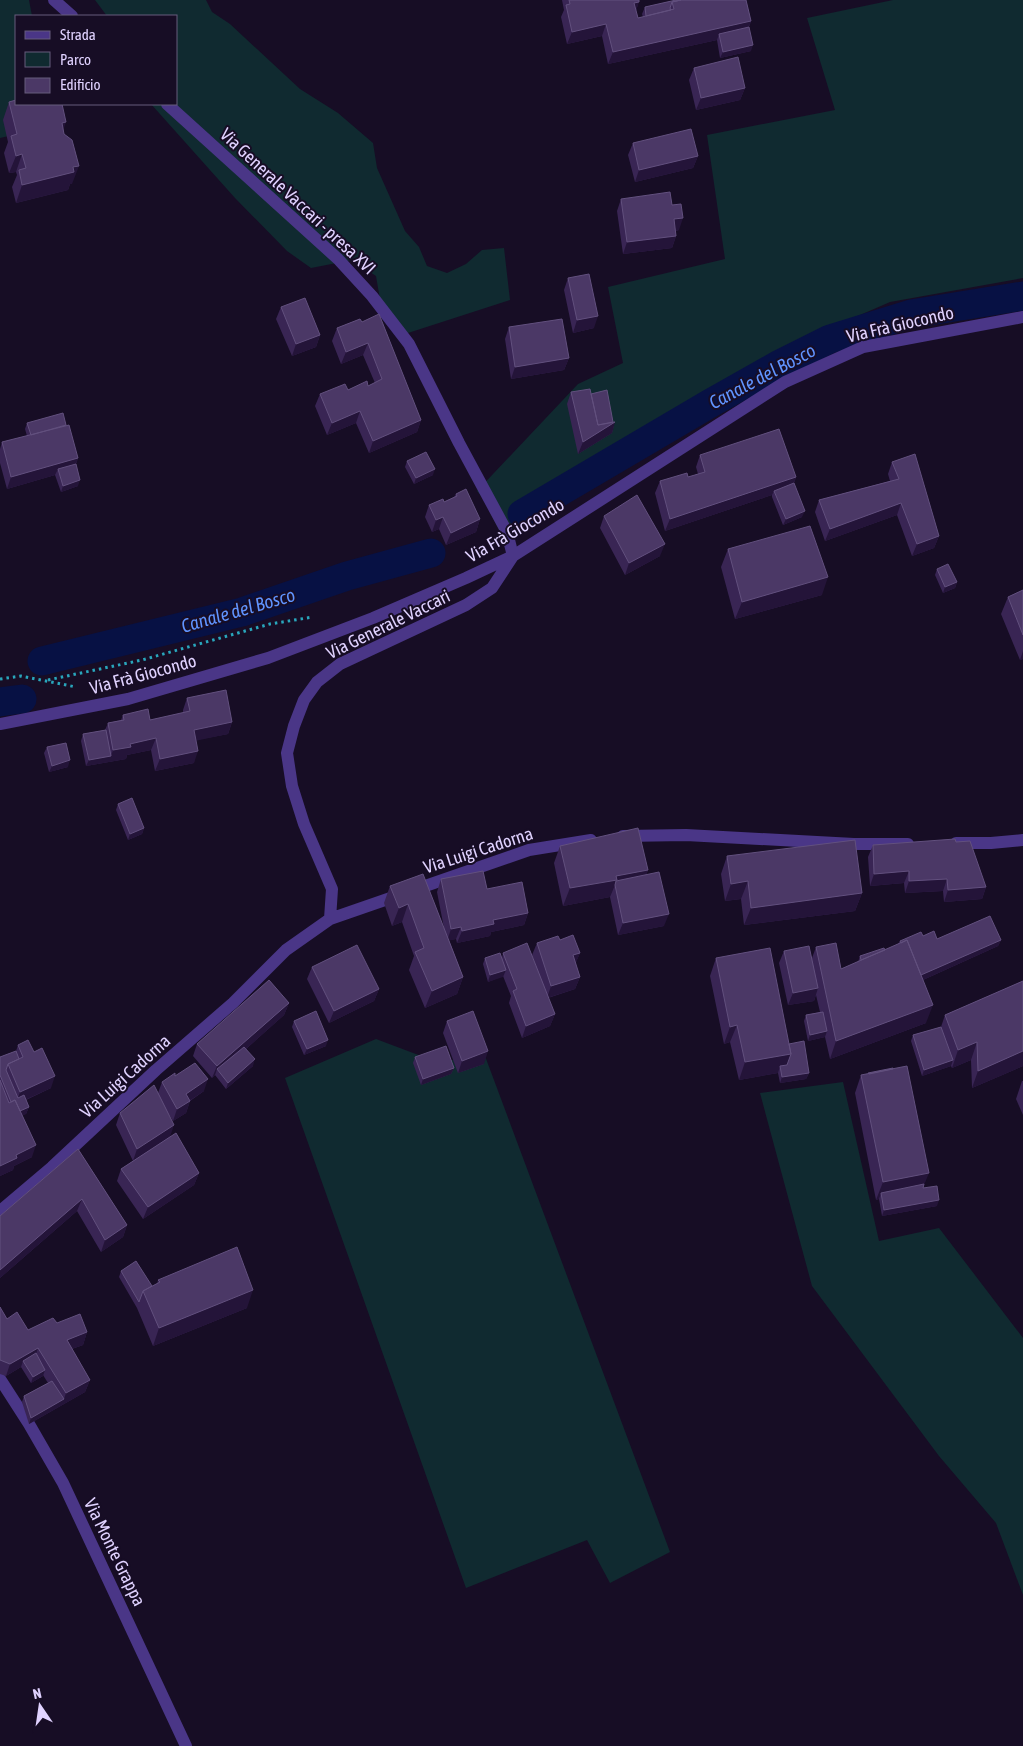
<svg xmlns="http://www.w3.org/2000/svg" width="1023" height="1746" font-family="'Asap Condensed',sans-serif">
<style>
.green{fill:#102a30}
.lines{fill:none;stroke-linecap:round;stroke-linejoin:round}
.canal{stroke:#071144;stroke-width:29}
.path{stroke:#29a6bc;stroke-width:3;stroke-dasharray:2.5 4;stroke-linecap:butt}
.minor{stroke:#4a3687;stroke-width:12}
.wall{fill:#392554}
.shaded-wall{fill:#241439}
.building{fill:#4b3866;stroke:#62507e}
.labels{text-anchor:middle;dominant-baseline:central;stroke-width:4;stroke-linejoin:round;paint-order:stroke}
.street-label{font-size:18px;fill:#e0d2ff;stroke:#170d25}
.water-label{font-size:19px;font-style:italic;fill:#6094ff;stroke:#170d25}
</style>
<rect width="100%" height="100%" fill="#170d25"/>
<path class="green" d="M0 0H29L32 16H16V104L13 135 0 138Z
M95 0H206L212 12 230 24 300 89 338 113 373 143 377 168 405 231 419 247 427 266 447 273 466 264 482 250 504 248 510 300 408 333 383 317 376 276 352 260 311 268 287 251 235 198 151 104H176V16H107Z
M893 0H1023V278L890 302 814 335 749 371 503 538 483 498 477 491 578 384 623 363 608 287 725 259 707 135 835 110 807 18Z
M376 1039 437 1062 485 1056 670 1552 610 1583 587 1540 466 1588 285 1078Z
M843 1082 879 1241 939 1228 1023 1338V1595L996 1523 939 1456 812 1286 760 1093Z"/>
<g class="lines">
<path class="canal" d="M522 514 709 404 780 364 830 339 911 314 1023 296
M42 661 242 612 347 576 431 553
M0 702 22 699"/>
<path class="path" d="M0 679 21 676 76 687
M48 680 142 660 270 624 313 617"/>
<path class="minor" d="M54 0 72 16
M167 104 338 259 372 296 409 344 459 443 507 532 513 556 492 588 466 605 340 664 317 682 304 700 294 726 287 753 292 786 304 824 332 889 330 919
M0 724 128 699 268 658 373 618 466 578 513 556 785 382 863 347 1023 317
M623 836 686 835 854 844H908
M956 843H991L1023 840
M0 1211 52 1167 156 1070 233 1003 286 950 330 919 529 850 591 840
M0 1379 29 1424 63 1483 186 1746"/>
</g>
<path class="wall" d="M562 0H639L636 11 638 18 643 17 642 14 645 7 673 1 674 0H746L751 21 749 27 751 51 720 58 717 40 608 64 602 36 567 44 561 17 564 10Z
M694 68 745 88 740 100 696 110 689 80Z
M9 102 63 131 72 184H70L68 190 16 203 12 187 17 175 16 172 9 173 4 153 8 142 3 120Z
M633 143 698 156 693 168 635 182 628 155Z
M621 199 672 205 679 230 675 231 676 236 672 248 623 254 617 211Z
M568 278 594 328 573 333 564 290Z
M281 307 320 335 316 347 292 356 276 319Z
M360 319 421 420 417 432 369 453 356 423 327 435 315 406 320 394 368 386 375 383 363 355 341 364 332 341 337 328Z
M509 327 569 358 564 370 511 379 505 339Z
M571 392 591 394 614 425 612 433 578 454 567 404Z
M27 423 66 425 78 458 76 464 78 486 61 492 55 475 7 489 0 463V449L2 442 27 436 25 429Z
M700 455 796 477 794 483 802 517 783 525 772 497V495L665 531 655 493 660 481 688 477 698 474 696 467Z
M407 461 433 475 414 484 405 467Z
M892 462 939 536 934 548 912 556 897 515 825 541 815 512 819 500 890 481 888 474Z
M456 494 480 519 476 532 446 545 439 529 432 532 425 517 429 505 444 502 454 497Z
M604 516 660 556 625 575 600 528Z
M728 549 822 595 735 619 721 567Z
M937 569 957 582 955 588 943 593 935 575Z
M1023 590V659L1020 660 1001 614 1008 597Z
M187 698 232 722 228 734 196 740 194 763 155 771 151 750 127 755 126 759 86 766 81 741 83 734 105 730 108 723 121 720 123 715 150 720 183 713V710Z
M47 747 68 767 49 772 44 753Z
M118 804 144 828 142 834 128 840 116 810Z
M956 842 986 887 982 899 944 902 943 891 905 893 904 883 870 886 868 857 873 845Z
M560 846 648 870 646 875 664 926 618 935 610 897 563 906 554 863Z
M727 856 862 893 855 911 744 925 741 899 725 901 721 874Z
M441 879 487 889 528 913 524 925 491 932 490 936 457 943 456 939 449 940 463 977 457 994 425 1008 409 970 414 956 402 922 392 926 384 903 390 886 444 928 437 892Z
M923 936 937 939 1001 940 998 946 923 980 926 1023 830 1059 825 1037 808 1041 804 1021 806 1015 820 1012 816 995 814 1001 788 1005 779 963 784 951 812 958 816 947 841 969 858 962 860 956 885 950 898 944 900 941Z
M560 940 580 953 575 964 580 977 575 989 548 998 555 1014 550 1026 522 1038 509 1003 511 996 503 976 488 982 483 964 485 958H502L503 953 536 966 532 955 537 943Z
M716 958 789 1044 809 1073 806 1079 780 1083 778 1073 739 1080 730 1042 724 1044 710 976Z
M312 967 379 989 374 1001 329 1023 307 979Z
M1023 981V1066L972 1088 971 1060 952 1068 951 1066 922 1076 911 1041 913 1035 941 1027 945 1015Z
M289 1003 284 1015 246 1049 253 1066 226 1089 215 1075 212 1078 193 1056 197 1044Z
M294 1021 326 1046 304 1055 292 1027Z
M447 1021 484 1064 458 1073 443 1033Z
M18 1045 51 1088 26 1100 29 1107 26 1114 22 1115 32 1157 14 1166 13 1170 0 1176V1057L16 1051Z
M415 1057 454 1068 451 1074 421 1085 413 1063Z
M861 1075 924 1184 923 1188 937 1206 882 1216 879 1199 876 1200 855 1093Z
M175 1076 204 1091 190 1101 186 1113 173 1121 168 1113 170 1137 199 1173 194 1185 143 1219 117 1181 121 1169 158 1145 133 1161 116 1125 120 1113 158 1093 162 1082Z
M1022 1081H1023V1115L1016 1099Z
M78 1149 127 1225 123 1237 101 1252 77 1211 0 1278V1216Z
M121 1271 152 1286 157 1284 158 1280 247 1308 153 1346 137 1308 119 1277Z
M0 1307 7 1319 28 1330 57 1323 87 1332 83 1345 72 1349 90 1380 85 1392 29 1424 22 1402 24 1396 48 1383 43 1375V1376L31 1383 21 1367 6 1376 0 1374Z"/>
<path class="shaded-wall" d="M639 2 635 14 634 3Z
M751 21 747 33 719 34 717 40 608 64 613 52Z
M606 24 602 36 567 44 572 32Z
M753 45 751 51 720 58 723 52Z
M745 88 740 100 696 110 701 98Z
M66 122 60 140 62 123Z
M22 154 16 172 9 173 16 156Z
M698 156 693 168 635 182 639 170Z
M79 166 72 184H70L68 190 16 203 22 185Z
M683 218 679 230 670 232 674 219Z
M676 236 672 248 623 254 627 242Z
M598 316 594 328 573 333 577 320Z
M320 335 316 347 292 356 296 344Z
M368 343 363 355 341 364 346 352Z
M569 358 564 370 511 379 515 367Z
M360 411 356 423 327 435 332 423Z
M421 420 417 432 369 453 373 441Z
M615 422 612 433 578 454 583 442Z
M78 458 74 470 58 469 55 475 7 489 11 477Z
M435 469 433 475 414 484 416 478Z
M796 477 792 489 774 491 772 495 665 531 670 519Z
M80 480 78 486 61 492 63 486Z
M901 503 897 515 825 541 830 529Z
M805 511 802 517 783 525 786 519Z
M443 517 439 529 432 532 436 520Z
M480 519 476 532 446 545 451 533Z
M939 536 934 548 912 556 917 544Z
M665 544 660 556 625 575 629 563Z
M828 577 822 595 735 619 742 602Z
M957 582 955 588 943 593 945 587Z
M1023 651V659L1020 660Z
M232 722 228 734 190 742 194 730Z
M156 738 151 750 127 755 126 759 109 762 113 750 130 744Z
M198 751 194 763 155 771 160 759Z
M111 756 109 762 86 766 89 760Z
M70 760 68 767 49 772 52 766Z
M144 828 142 834 128 840 130 834Z
M648 870 642 888 615 885 610 897 563 906 570 888 616 876Z
M909 871 904 883 870 886 874 874Z
M947 879 943 891 905 893 909 881Z
M748 881 741 899 725 901 731 884Z
M986 887 982 899 944 902 948 890Z
M862 893 855 911 744 925 751 908Z
M408 904 402 922 392 926 399 908Z
M528 913 524 925 491 932 490 936 457 943 462 931 493 920Z
M669 914 664 926 618 935 623 923Z
M461 927 456 939 447 941 451 929Z
M1001 940 998 946 914 984 916 977Z
M580 953 575 965 573 955Z
M506 970 503 977 488 982 490 975Z
M463 977 457 994 425 1008 432 991Z
M580 977 575 989 547 998 551 986Z
M818 988 814 1001 788 1005 793 993Z
M379 989 374 1001 329 1023 334 1011Z
M289 1003 284 1015 220 1072 217 1069 215 1075 212 1078 217 1066Z
M933 1005 926 1023 830 1059 836 1041Z
M555 1014 550 1026 522 1038 526 1026Z
M737 1025 730 1042 724 1044 730 1027Z
M827 1031 825 1037 808 1041 810 1035Z
M328 1040 326 1046 304 1055 307 1049Z
M977 1042 971 1060 952 1068 958 1050Z
M488 1051 484 1064 458 1073 462 1061Z
M1023 1051V1066L972 1088 978 1071Z
M791 1054 785 1071 780 1066 778 1073 739 1080 745 1062Z
M255 1059 253 1066 226 1089 228 1083Z
M953 1060 951 1066 922 1076 924 1070Z
M454 1068 451 1074 421 1085 423 1079Z
M809 1073 806 1079 780 1083 782 1077Z
M55 1076 51 1088 16 1104 20 1092Z
M208 1079 204 1091 186 1103 190 1101 186 1113 173 1121 177 1109 186 1094Z
M29 1107 26 1114 14 1119 16 1113Z
M174 1125 170 1137 133 1161 137 1149Z
M36 1145 32 1157 14 1166 13 1170 0 1176V1166L16 1155Z
M199 1173 194 1185 143 1219 148 1207Z
M929 1173 922 1190 881 1193 879 1199 876 1200 883 1182Z
M82 1199 77 1211 0 1278V1270Z
M939 1200 937 1206 882 1216 884 1210Z
M127 1225 123 1237 101 1252 105 1240Z
M253 1290 247 1308 153 1346 159 1328Z
M87 1332 83 1345 63 1352 67 1340Z
M38 1348 34 1360 23 1361 21 1367 6 1376 10 1364Z
M45 1370 43 1376 31 1383 33 1377Z
M90 1380 85 1392 29 1424 31 1418 64 1399 66 1393Z"/>
<path class="building" d="M569 0H639V2L634 3 638 18 674 9 672 2 681 0H746L751 21 613 52 606 24 572 32 566 5 570 4Z
M676 0H681L672 2 670 8 671 10 646 16 645 7Z
M749 27 753 45 723 52 719 34Z
M738 57 745 88 701 98 694 68Z
M16 100V104H62L66 122 62 123 64 134 72 140 79 166 73 167 74 172 22 185 19 170 26 168 22 154 16 156 11 136 17 134 9 102Z
M691 129 698 156 639 170 633 143Z
M670 192 672 205 681 204 683 218 674 219 676 236 627 242 621 199Z
M589 274 598 316 577 320 568 278Z
M305 298 320 335 296 344 281 307Z
M379 314 421 420 373 441 360 411 332 423 320 394 345 384 348 390 367 381 368 386 382 379 368 343 346 352 337 328 360 319 362 322Z
M562 319 569 358 515 367 509 327Z
M590 389 598 425 615 422 583 442 571 392Z
M607 390 613 422 598 425 591 394Z
M63 413 66 425 31 435 27 423Z
M69 425 78 458 11 477 2 442Z
M779 429 796 477 670 519 660 481 687 473 688 477 705 472 700 455Z
M426 452 435 469 416 478 407 461Z
M915 454 939 536 917 544 901 503 830 529 819 500 899 479 892 462Z
M76 464 80 480 63 486 58 469Z
M794 483 805 511 786 519 774 491Z
M466 489 480 519 451 533 443 517 436 520 429 505 443 499 444 502 457 496 456 494Z
M637 495 665 544 629 563 604 516Z
M810 526 828 577 742 602 728 549Z
M948 564 957 582 945 587 937 569Z
M1023 590V635L1008 597Z
M226 690 232 722 194 730 198 751 160 759 156 738 130 744 131 747 113 750 108 723 124 720 123 715 148 709 150 720 190 711 187 698Z
M106 730 111 756 89 760 83 734Z
M66 743 70 760 52 766 47 747Z
M132 798 144 828 130 834 118 804Z
M638 828 648 870 616 876 617 880 570 888 560 846Z
M955 839 956 842 970 841 986 887 948 890 947 879 909 881V871L874 874 873 845Z
M855 840 862 893 751 908 748 881 731 884 727 856Z
M483 871 487 889 522 882 528 913 493 920 494 924 462 931 461 927 451 929 441 879Z
M659 872 669 914 623 923 615 885 616 881Z
M423 874 463 977 432 991 415 952 424 948 408 904 399 908 390 886Z
M990 916 1001 940 921 975 907 940 901 943 900 941 921 932 923 936 934 931 937 939Z
M573 935 580 953 573 955 580 977 551 986 537 943 558 936 560 940Z
M907 940 933 1005 836 1041 816 947 836 943 841 969Z
M527 943 555 1014 526 1026 513 991 517 989 503 953Z
M357 945 379 989 334 1011 312 967Z
M809 946 818 988 793 993 784 951Z
M770 948 791 1054 745 1062 737 1025 730 1027 716 958Z
M884 948 885 950 861 960 860 956Z
M500 953 506 970 490 975 485 958Z
M269 980 289 1003 217 1066 197 1044Z
M1023 981V1051L978 1071 977 1042 958 1050 945 1015Z
M316 1011 328 1040 307 1049 294 1021Z
M473 1011 488 1051 462 1061 447 1021Z
M823 1012 827 1031 810 1035 806 1015Z
M941 1027 953 1060 924 1070 913 1035Z
M28 1040 34 1052 42 1048 55 1076 20 1092 8 1064 23 1057 18 1045Z
M804 1041 809 1073 782 1077 780 1066 787 1065 791 1054 789 1044Z
M446 1046 454 1068 423 1079 415 1057Z
M244 1047 255 1059 228 1083 217 1069Z
M16 1051 19 1059 8 1064 6 1070 18 1098 24 1095 29 1107 20 1111 15 1100 11 1102 0 1075V1057Z
M195 1063 208 1079 186 1094 190 1101 177 1109 162 1082 175 1073V1076Z
M907 1066 929 1173 883 1182 861 1075Z
M893 1068V1069L869 1074 868 1073Z
M0 1080 9 1103 15 1100 36 1145 16 1155 17 1158 0 1166Z
M154 1085 174 1125 137 1149 120 1113Z
M176 1133 199 1173 148 1207 121 1169Z
M78 1149 127 1225 105 1240 82 1199 0 1270V1216Z
M924 1184 923 1188 937 1186 939 1200 884 1210 881 1193Z
M237 1247 253 1290 159 1328 143 1291 160 1282 158 1280Z
M136 1261 152 1286 143 1291 139 1302 121 1271Z
M0 1307 7 1319 17 1312 28 1330 53 1318 57 1323 80 1314 87 1332 67 1340 90 1380 66 1393 38 1348 10 1364 0 1360Z
M36 1353 45 1370 33 1377 23 1361Z
M52 1381 64 1399 31 1418 24 1396Z"/>
<g class="labels">
<g class="street-label">
<text transform="translate(298 201) rotate(43)">Via Generale Vaccari - presa XVI</text>
<text transform="translate(900 324) rotate(-13)">Via Frà Giocondo</text>
<text transform="translate(515 530) rotate(-30)">Via Frà Giocondo</text>
<text transform="translate(388 624) rotate(-26)">Via Generale Vaccari</text>
<text transform="translate(143 674) rotate(-15)">Via Frà Giocondo</text>
<text transform="translate(478 850) rotate(-18)">Via Luigi Cadorna</text>
<text transform="translate(125 1076) rotate(-42)">Via Luigi Cadorna</text>
<text transform="translate(115 1552) rotate(64)">Via Monte Grappa</text>
</g>
<g class="water-label">
<text transform="translate(762 376) rotate(-28)">Canale del Bosco</text>
<text transform="translate(238 610) rotate(-16)">Canale del Bosco</text>
</g>
</g>
<rect x="15" y="15" width="162" height="90" fill="#170d25" stroke="#675c7c"/>
<rect x="25" y="31" width="25" height="8" fill="#4a3687" stroke="#675c7c"/>
<text x="60" y="40" font-size="15" fill="#e0d2ff">Strada</text>
<rect x="25" y="52" width="25" height="15" fill="#102a30" stroke="#675c7c"/>
<text x="60" y="65" font-size="15" fill="#e0d2ff">Parco</text>
<rect x="25" y="78" width="25" height="15" fill="#4b3866" stroke="#675c7c"/>
<text x="60" y="90" font-size="15" fill="#e0d2ff">Edificio</text>
<g transform="translate(40 1706) rotate(347)" stroke="#170d25" stroke-width="4" paint-order="stroke">
<path d="M0-4L9 19L0 12L-9 19Z" fill="#e0d2ff"/>
<text y="-8" font-size="14" font-weight="bold" text-anchor="middle" fill="#e0d2ff">N</text>
</g>
</svg>
